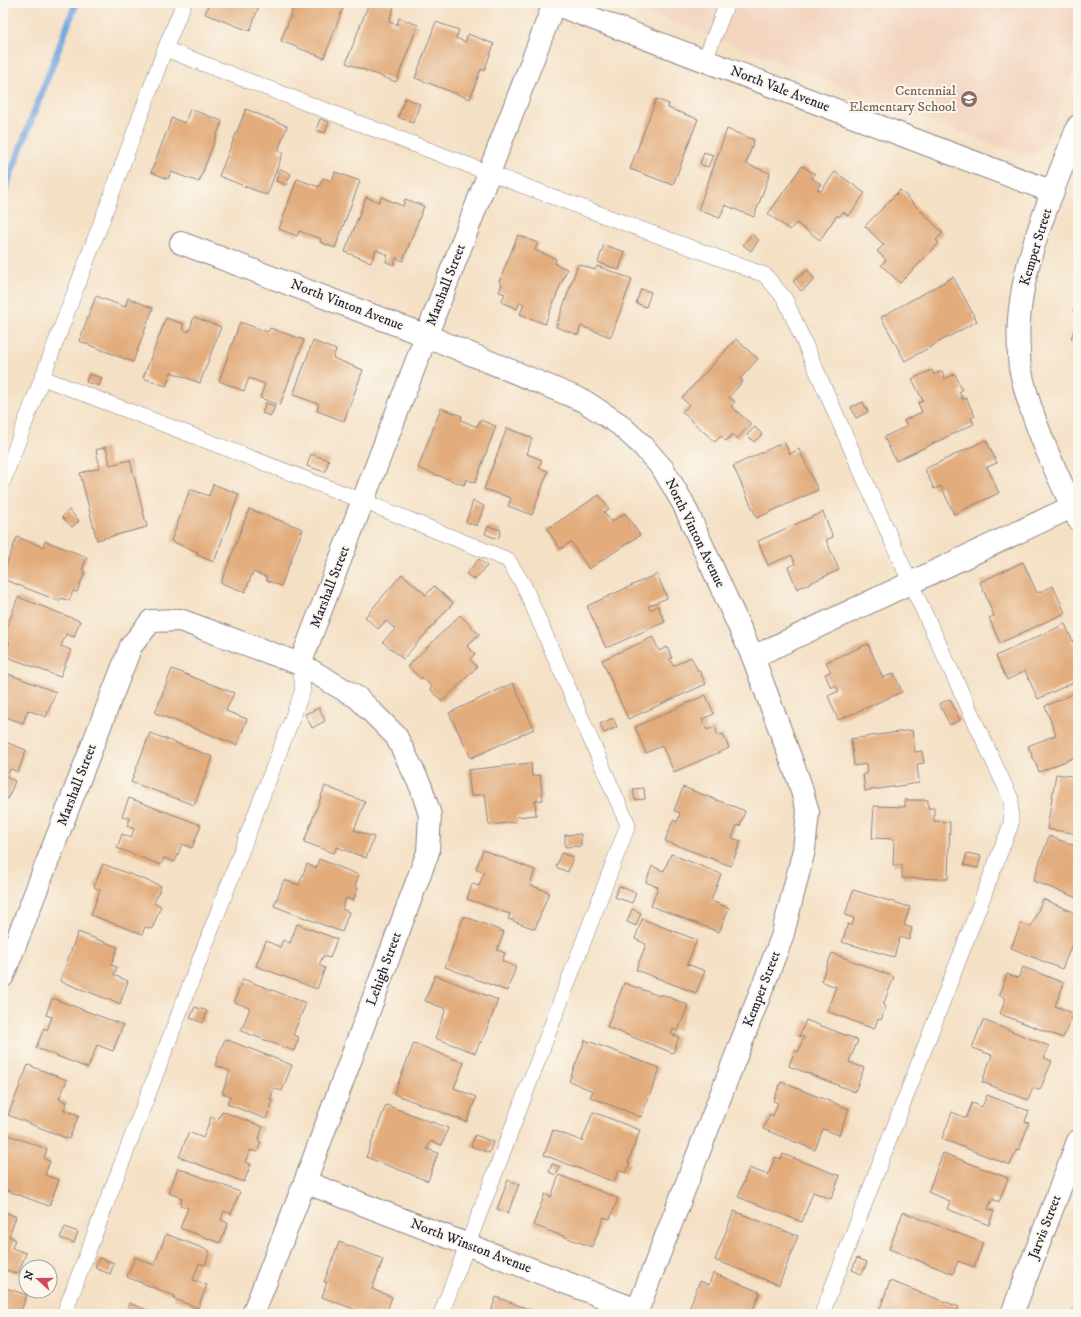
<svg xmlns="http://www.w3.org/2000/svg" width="1081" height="1317" font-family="'IM FELL DW Pica',serif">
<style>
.built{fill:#f3d4bf}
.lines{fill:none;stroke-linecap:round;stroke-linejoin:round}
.stream{stroke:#75a6e0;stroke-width:7}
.building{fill:#e2ac7b}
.service-casing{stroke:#8b8180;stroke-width:16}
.minor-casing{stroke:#8b8180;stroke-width:24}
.service{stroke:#fff;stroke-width:15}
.minor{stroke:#fff;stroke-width:22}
.labels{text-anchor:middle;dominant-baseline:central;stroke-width:4;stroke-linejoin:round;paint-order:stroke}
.street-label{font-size:14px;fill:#22223b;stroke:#fbf7ec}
.education-label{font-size:14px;fill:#785e54;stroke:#fbf7ec;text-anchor:end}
</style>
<rect width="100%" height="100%" fill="#fbf7ec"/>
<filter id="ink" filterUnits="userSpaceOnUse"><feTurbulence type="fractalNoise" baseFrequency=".025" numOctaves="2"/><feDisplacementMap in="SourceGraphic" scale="8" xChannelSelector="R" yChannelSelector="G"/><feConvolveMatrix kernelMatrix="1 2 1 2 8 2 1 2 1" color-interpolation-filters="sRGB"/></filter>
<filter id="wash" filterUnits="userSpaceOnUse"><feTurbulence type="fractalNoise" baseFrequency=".012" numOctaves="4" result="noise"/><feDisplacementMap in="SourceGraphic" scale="16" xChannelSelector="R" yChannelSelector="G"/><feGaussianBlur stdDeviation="0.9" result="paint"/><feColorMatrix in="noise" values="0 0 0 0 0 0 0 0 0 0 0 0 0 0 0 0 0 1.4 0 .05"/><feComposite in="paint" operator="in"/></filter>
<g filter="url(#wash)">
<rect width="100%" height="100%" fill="#f4e0c5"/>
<path class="built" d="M624 3H1078V61L1046 143 1033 153 1021 155Z"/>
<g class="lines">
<path class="stream" d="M3 194 76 3"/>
</g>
<g id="blocks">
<path class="building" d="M209 3H260L250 31 205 14Z
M295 3H345L324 58 281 41Z
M369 3H385L394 6 389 22 397 25 399 18 418 25 396 82 346 63Z
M436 22 459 30 456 38 465 42 468 34 494 44 484 71 481 69 470 99 415 78Z
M405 98 420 104 413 123 398 117Z
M656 99 669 104 668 108 698 119 673 185 630 169Z
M190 109 222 121 199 182 171 172 168 179 151 172 172 118 185 123Z
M246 109 287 126 278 151 283 153 267 195 219 176Z
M320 119 329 122 325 133 316 130Z
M727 129 754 140 746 164 770 173 754 217 725 205 720 218 698 210Z
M704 152 713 155 708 167 700 164Z
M802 166 815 174 812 178 821 184 817 189 821 191 835 172 865 193 849 216 843 212 839 217 837 215 820 240 796 223 790 230 768 214Z
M280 169 291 174 286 185 276 181Z
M335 172 360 181 335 248 320 242 321 239 299 231 297 236 279 229 297 179 319 187 323 178 332 181Z
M900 190 943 233 936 240 939 243 900 283 881 265 886 260 877 251 884 245 865 226Z
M366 197 379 202 381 197 403 206 405 199 424 206 403 261 396 258 394 265 386 262 388 255 376 250 371 262 345 252Z
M752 234 759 240 751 251 743 245Z
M518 235 538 243 535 250 556 259 555 264 567 269 545 324 520 314 524 304 520 302 517 309 501 302 505 294 499 292 502 284 499 282Z
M604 245 625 252 619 270 598 262Z
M578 264 595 270 597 266 632 279 611 337 581 326 578 335 556 327Z
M808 270 815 280 801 291 793 281Z
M953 277 977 321 905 361 881 317Z
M641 289 651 292 646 307 636 303Z
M96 296 125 307 128 298 153 308 133 362 79 341Z
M1078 297V313L1073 311Z
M194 317 221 327 200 383 171 372 166 386 143 378 166 318 184 324 182 329 189 332Z
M240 322 268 332 270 328 304 340 280 405 260 398 265 384 249 378 244 391 219 381Z
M1078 322V341L1071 338Z
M736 339 758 359 740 379 743 381 729 397 735 402 731 406 751 424 737 439 733 434 726 441 721 436 715 442 682 412 689 405 682 398Z
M313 341 336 350 333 358 363 370 344 421 317 411 319 404 293 395Z
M932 370 934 375 942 371 945 379 955 374 962 390 959 392 963 400 966 398 975 416 971 418 974 424 896 461 884 437 907 426 904 420 922 412 918 403 923 401 912 379Z
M89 374 102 378 99 386 86 382Z
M863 402 868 412 856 418 851 407Z
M266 403 275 406 271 416 262 413Z
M441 408 462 416 461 420 477 427 480 420 496 426 475 483 466 479 464 485 418 468Z
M755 427 762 434 754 442 747 435Z
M507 428 532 438 527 454 542 460 539 468 548 471 532 515 508 506 511 498 484 489Z
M986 440 997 463 987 467 999 493 954 514 941 486 934 489 925 469Z
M784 442 790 454 799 449 818 490 757 518 733 466Z
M106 447 110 465 130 460 147 527 97 540 80 473 100 468 96 450Z
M311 454 329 460 325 472 307 466Z
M213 484 239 494 214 562 197 555 198 552 171 541 190 489 209 496Z
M599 495 609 509 604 512 611 522 625 513 640 535 589 569 571 542 560 549 547 529Z
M473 501 484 506 477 526 466 522Z
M249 509 303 529 281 586 266 580 267 577 253 572 245 592 221 583Z
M69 510 79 521 72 527 62 517Z
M823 512 833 537 826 540 839 570 797 589 788 567 795 564 792 555 768 565 758 541Z
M488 526 501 530 498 539 485 534Z
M17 537 43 547 45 541 87 557 82 570 85 572 77 592 73 591 69 601 61 598 59 601 3 579V573Z
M479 559 487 566 474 580 466 574Z
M1023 562 1037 593 1053 586 1065 613 1000 643 989 618 994 616 980 582Z
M402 574 426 595 434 586 453 603 403 659 383 642 395 629 386 621 378 629 365 617Z
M657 574 667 598 648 606 650 610 658 606 665 622 606 648 587 606Z
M18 597 80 621 74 637 66 634 61 646 71 650 60 677 5 656 10 643 3 641V638Z
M460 615 479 634 467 646 475 654 470 659 477 667 442 702 430 689 432 687 422 677 421 679 408 666Z
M1065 624 1078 653V680L1038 699 1025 671 1007 680 996 656Z
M653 637 659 651 667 647 672 658 670 659 673 666 691 657 698 671 699 670 706 684 628 719 602 660Z
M868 644 883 678 894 673 902 692 838 720 828 696 839 691 836 685 831 688 825 674 831 671 826 662Z
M172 669 234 693 226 711 247 719 237 745 155 713Z
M3 672 56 692 46 717 28 710 23 723 3 716Z
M513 683 534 729 471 758 449 713Z
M1078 692V756L1039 772 1028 746 1056 735 1045 706Z
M706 695 714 714 702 719 707 730 715 727 718 736 723 734 729 748 674 772 662 746 646 753 635 727Z
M950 699 960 720 950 725 939 704Z
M319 708 325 721 312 728 305 714Z
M613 718 617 727 604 733 600 724Z
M912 730 915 752 922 751 924 763 917 764 919 783 865 791 863 774H867L866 764 854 766 851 739Z
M150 733 213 757 194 805 131 782Z
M3 741 26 750 18 772 10 769 7 777 15 781 8 799 3 797Z
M531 763 532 776 540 775 543 800 535 801 536 815 516 817V822L489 825 485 794 471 796 468 770Z
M1056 774 1078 777V834L1047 829Z
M325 786 365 802 354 830 374 837 366 858 337 847 334 853 304 842Z
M683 787 745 811 740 826 737 825 732 838 741 841 731 866 665 841 673 820 677 822 680 813 674 811Z
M644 788 645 799 635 800 633 789Z
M129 798 201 825 192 848 182 844 175 862 164 858 161 865 117 848 122 834 131 838 134 829 127 826 130 819 122 816Z
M905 800H928V808H934V821L950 822 948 879 902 878V865H893L894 839 872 838 874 806 905 807Z
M581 834V846L565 847V835Z
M1049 836 1078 847V898L1033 881Z
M483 850 535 870 530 885 549 892 535 929 508 919 510 914 467 899 472 884 479 886 484 872 476 869Z
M561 853 573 857 568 872 556 867Z
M967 853 981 856 978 868 964 865Z
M671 854 721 874 711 901 729 908 719 932 651 906 658 887 646 882 652 866 664 871Z
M319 859 359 875 355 886 358 888 353 901 346 898 342 909 349 912 342 932 274 906 284 880 299 885 307 864 316 868Z
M103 864 161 886 154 903 161 906 152 929 145 927 142 934 91 915 100 890 94 887Z
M619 886 636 893 632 903 615 897Z
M853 890 910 907 904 925 912 928 909 940 900 937 894 957 842 942 848 924 852 925 854 918 845 915Z
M1043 899 1078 914V944L1073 942 1062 969 1011 948 1021 923 1031 927Z
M632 909 641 913 636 926 627 922Z
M464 916 504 932 497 950 505 953 502 961 516 967 507 991 445 967Z
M642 919 697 940 687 964 705 971 696 993 636 970 646 944 635 939Z
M297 924 337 939 330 958 323 956 319 965 325 968 317 989 256 966 266 941 280 947 283 940 290 943Z
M78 932 118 947 111 965 117 967 114 975 128 981 120 1004 60 981Z
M832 953 894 977 883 1005 886 1007 881 1020 878 1019 874 1029 827 1011 836 987 821 981Z
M1023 967 1064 983 1055 1006 1073 1013 1063 1038 1000 1014 1006 998 999 995 1007 974 1018 978Z
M435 975 498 1000 482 1042H480L475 1053 435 1038 446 1009 425 1001Z
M243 979 306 1003 293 1035 299 1037 294 1051 241 1031 250 1008 234 1002Z
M624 983 660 996 661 994 688 1005 678 1031 673 1029 671 1034 679 1037 673 1053 607 1027Z
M52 998 123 1025 113 1051 97 1045 88 1068 36 1048 44 1028 47 1030 52 1017 46 1015Z
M195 1007 207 1011 203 1023 190 1018Z
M806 1020 858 1040 849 1062 864 1068 855 1092 789 1066 795 1050 798 1052 804 1037 799 1036Z
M983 1020 1049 1046 1044 1058 1052 1061 1040 1090 1033 1088 1028 1100 982 1082 992 1055 972 1048Z
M225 1039 292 1065 282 1091 274 1088 270 1100 273 1101 266 1119 227 1104 230 1096 222 1093 230 1071 215 1065Z
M585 1040 660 1068 641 1117 590 1097 593 1091 569 1081Z
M414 1043 464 1063 454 1088 476 1097 467 1122 394 1094Z
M28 1065 67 1080 59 1099 67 1102 64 1110 79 1115 69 1139 8 1115Z
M781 1082 849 1109 839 1135 823 1129 815 1150 763 1129 770 1114 773 1116 778 1103 773 1101Z
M987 1095 1029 1111 1025 1122 1029 1123 1019 1150 1017 1149 1010 1165 942 1139 952 1112 966 1118 972 1103 982 1107Z
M386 1105 448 1128 442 1145 431 1141 427 1149 438 1153 428 1181 366 1157Z
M222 1111 263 1127 258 1141 261 1142 257 1152 250 1150 245 1162 251 1164 244 1182 179 1157 189 1132 203 1138 211 1117 218 1120Z
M593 1112 640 1130 628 1163H630L626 1173 618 1170 614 1182 544 1155 553 1130 582 1141Z
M3 1133 47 1149 44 1159 50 1161 45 1175 59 1180 49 1206 3 1189Z
M475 1135 493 1142 489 1153 471 1146Z
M943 1153 1008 1178 999 1202 992 1199 988 1209 994 1211 989 1225 947 1209 950 1201 928 1192Z
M783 1154 840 1176 831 1199 813 1192 802 1222 738 1197 749 1168 768 1175 775 1157 781 1159Z
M552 1164 560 1167 556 1175 549 1172Z
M178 1168 240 1192 231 1214 224 1211 221 1220 228 1223 220 1243 180 1228 188 1208 180 1205 182 1198 169 1193Z
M559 1175 618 1198 610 1219 604 1217 592 1247 533 1225 545 1194 551 1197Z
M508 1180 519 1184 508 1213 497 1209Z
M3 1211 16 1217 9 1236 15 1239 12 1248 26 1253 18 1274 3 1269Z
M734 1211 798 1236 779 1285 715 1260Z
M903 1212 983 1243 974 1267 958 1261 953 1274 889 1249Z
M65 1227 78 1232 74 1243 60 1238Z
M166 1234 210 1251 205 1265 199 1263 193 1280 207 1285 198 1308 174 1299 175 1296 127 1277 135 1257 154 1265Z
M339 1242 383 1259 372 1289 392 1297 386 1314H367L322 1297 327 1282H324Z
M99 1258 114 1263 110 1274 95 1268Z
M857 1258 867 1262 862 1274 852 1270Z
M713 1273 760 1292 751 1314H695L688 1311 700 1281 709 1285Z
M890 1281 959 1307 956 1314H878Z
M3 1287 27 1295 20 1314H3Z
M496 1297 542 1314H490Z
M1078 1297V1314H1071Z
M129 1303 158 1314H125Z"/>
</g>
</g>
<g filter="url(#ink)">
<use href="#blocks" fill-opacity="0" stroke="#8b8180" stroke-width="1"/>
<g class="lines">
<g class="service-casing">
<path id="service" d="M165 49 489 173 765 275 785 299 910 582 1011 799V824L822 1314
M705 60 727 3
M43 378 363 501 508 560 524 586 628 825 441 1314
M3 481 104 215 165 49 184 3
M64 1314 303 690 300 664"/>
</g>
<g class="minor-casing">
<path id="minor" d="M552 3 1053 192
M1078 126C1052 195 1013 276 1019 351 1019 358 1019 365 1021 372 1032 423 1056 472 1078 519
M181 243 427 336 584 401 619 424 643 446 663 469 683 503 753 657 799 781 808 812 804 850 782 937 636 1314
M753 657 1078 504
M3 976 131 646 151 621 180 620 300 664 554 4
M305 1182 637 1310
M253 1314 305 1182 428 852 430 815 421 787 396 736 358 698 300 664
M1012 1314 1078 1141"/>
</g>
<use href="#service" class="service"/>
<use href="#minor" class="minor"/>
</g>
</g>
<defs>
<g id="school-disc" transform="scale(0.9)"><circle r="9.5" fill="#8d6e63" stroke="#fbf7ec"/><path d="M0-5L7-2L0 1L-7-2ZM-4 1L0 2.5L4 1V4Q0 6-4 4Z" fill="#fff"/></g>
</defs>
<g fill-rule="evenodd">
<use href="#school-disc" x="969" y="99"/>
</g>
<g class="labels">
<g class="street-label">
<text transform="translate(780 89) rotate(21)">North Vale Avenue</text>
<text transform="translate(1036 247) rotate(-73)">Kemper Street</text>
<text transform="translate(446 285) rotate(-69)">Marshall Street</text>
<text transform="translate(347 305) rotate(21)">North Vinton Avenue</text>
<text transform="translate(695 533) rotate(64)">North Vinton Avenue</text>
<text transform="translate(330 587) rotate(-69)">Marshall Street</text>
<text transform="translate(77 785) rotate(-69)">Marshall Street</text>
<text transform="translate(384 969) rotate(-70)">Lehigh Street</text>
<text transform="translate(762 989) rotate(-69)">Kemper Street</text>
<text transform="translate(1045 1227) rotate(-69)">Jarvis Street</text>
<text transform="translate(471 1246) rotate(21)">North Winston Avenue</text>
</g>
<g class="education-label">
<text x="956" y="91">Centennial<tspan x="956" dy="16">Elementary School</tspan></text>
</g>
</g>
<rect width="1081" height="1317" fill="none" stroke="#fbf7ec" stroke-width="16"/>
<g transform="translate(38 1279) rotate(291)"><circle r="19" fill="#fbf7ec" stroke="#a4a2a5"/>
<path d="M0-3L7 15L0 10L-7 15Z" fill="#d1495b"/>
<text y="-6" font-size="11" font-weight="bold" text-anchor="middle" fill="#22223b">N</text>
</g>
</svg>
